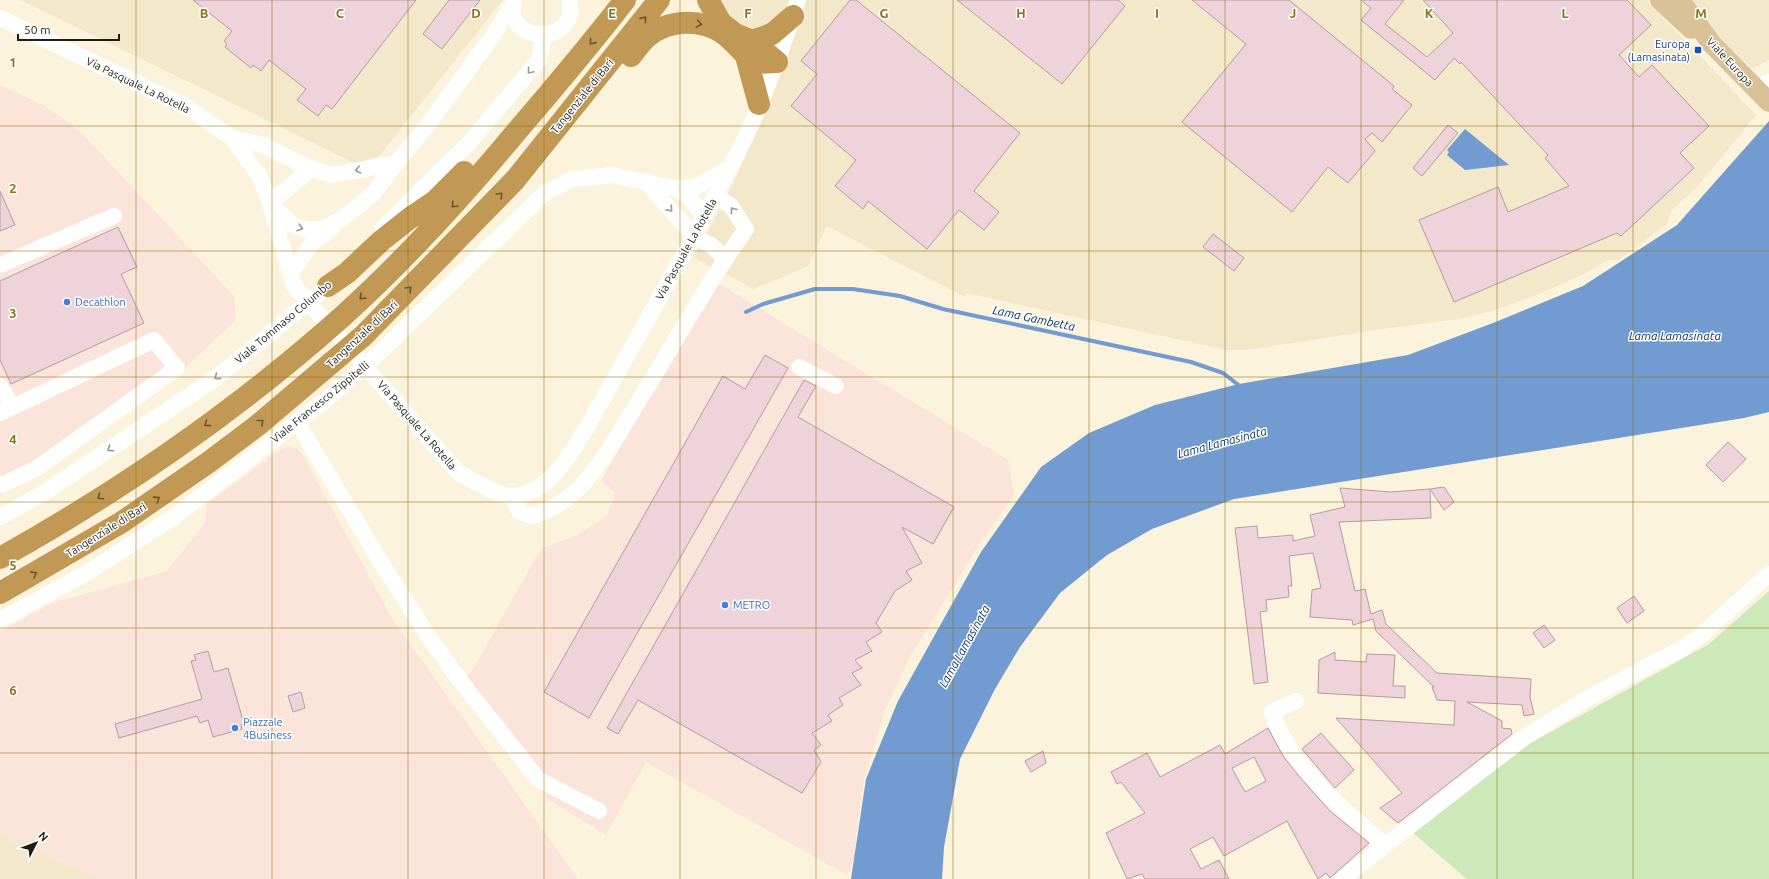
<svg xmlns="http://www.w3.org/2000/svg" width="1769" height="879" font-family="Ubuntu,sans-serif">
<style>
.commercial{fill:#fbe4d9}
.built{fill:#f3e8c9}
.green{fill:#cee9b9}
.water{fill:#719bd1}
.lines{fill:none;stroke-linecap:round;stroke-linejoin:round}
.stream{stroke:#719bd1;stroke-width:4}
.building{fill:#efd3db;stroke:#b59ba3;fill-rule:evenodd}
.minor{stroke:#fff;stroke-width:16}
.major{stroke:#dac298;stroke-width:20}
.highway{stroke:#c29954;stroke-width:22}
.oneway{stroke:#685431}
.oneway2{stroke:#9a9995}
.grid{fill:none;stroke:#8f7116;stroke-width:1;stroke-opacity:0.55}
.transit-dot{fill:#1a4fb4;stroke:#fff;stroke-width:1.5}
.shop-dot{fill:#3f7fe0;stroke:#fff;stroke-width:1.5}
.labels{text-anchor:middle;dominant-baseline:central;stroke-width:3;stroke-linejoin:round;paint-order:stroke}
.transit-label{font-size:11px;fill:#164399;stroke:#fff;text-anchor:end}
.street-label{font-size:11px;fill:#1f1c14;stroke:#fff}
.shop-label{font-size:11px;fill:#366cbe;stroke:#fff;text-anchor:start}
.water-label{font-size:12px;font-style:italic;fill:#073465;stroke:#fff}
.grid-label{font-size:13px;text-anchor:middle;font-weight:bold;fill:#8f7116;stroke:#fff;stroke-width:3;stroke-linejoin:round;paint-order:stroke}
</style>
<rect width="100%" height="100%" fill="#fbf3db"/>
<path class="commercial" d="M0 85 45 106 80 131 234 296 236 320 183 370 80 447 20 485 0 496Z
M713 280 1008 460 1014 495 978 546 910 657 883 715 866 773 860 802 854 860 847 875 646 762 606 835 549 800 458 685 472 671 538 554 543 548 576 536 604 518 608 514 615 493 602 480Z
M290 447 296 448 302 454 393 620 578 879H100L0 835V632L52 603 167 571 205 523 207 504 283 448Z"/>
<path class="built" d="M21 0H503L379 156 359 163 352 162Z
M718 0H1648L1650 4 1756 115 1697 187 1671 211 1667 224 1619 260H1607L1586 273 1539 294 1492 311 1459 319 1389 328 1247 350H1227L966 293 965 297 827 226 808 266 754 289 694 258 735 180 789 54 726 19Z
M1693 0H1769V60L1752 69 1706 24Z
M0 835 100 879H0Z"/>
<path class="green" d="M1769 591V879H1467L1413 833 1531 743 1709 644Z"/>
<path class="water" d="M1769 121V412L1744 418 1234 499 1152 529 1107 555 1060 593 1020 647 995 689 960 759 944 847 942 879H851L866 779 898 701 981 552 1041 467 1089 433 1155 405 1239 384 1408 355 1493 323 1583 286 1677 225Z
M1465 129 1509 165 1465 170 1447 155 1449 152 1447 150Z"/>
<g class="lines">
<path class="stream" d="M746 312 763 304 815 289H853L900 296 943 309 1191 362 1223 373 1241 387"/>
</g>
<path class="building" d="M193 0H416L332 109 326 105 318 116 297 100 306 89 269 60 261 71 253 65 251 68 225 47 227 44 224 41 232 31Z
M449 0H480L442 49 423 34Z
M850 0H856L1020 133 974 191 999 212 984 230 959 210 927 249 868 201 863 209 835 186 856 160 791 106 817 74 801 61Z
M957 0H1118L1125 6 1062 84Z
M1192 0H1289L1394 86 1392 89 1412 105 1382 142 1372 133 1365 139 1375 151 1348 183 1328 167 1292 212 1182 122 1246 44Z
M1361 0H1404L1385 24 1427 57 1453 33 1423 0H1627L1651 25 1619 55 1639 77 1652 65 1709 126 1680 153 1694 168 1621 236 1617 233 1454 302 1419 220 1498 187 1508 212 1569 186 1545 158 1548 155 1461 62 1460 64 1454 58 1435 80 1361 20 1371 8Z
M1448 125 1458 133 1422 176 1413 168Z
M0 191 15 225 0 231Z
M118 227 137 267 121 274 144 323 11 384 0 360V281Z
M1213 234 1244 258 1234 271 1203 247Z
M765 355 788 368 589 718 544 692 723 376 745 389Z
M804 380 816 386 798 417 954 507 933 544 902 527 922 563 906 571 912 580 895 591 876 623 882 632 866 642 872 651 855 660 862 668 852 673 861 685 839 698 843 705 828 715 832 721 812 733 821 745 814 750 821 762 802 793 638 700 618 734 607 728Z
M1728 442 1746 459 1723 482 1706 465Z
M1444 487 1454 502 1444 510 1430 489Z
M1340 488 1391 492 1430 489 1431 518 1339 522 1355 591 1365 589 1371 614 1382 610 1386 624 1437 673 1531 679 1530 697 1534 714 1524 716 1522 705 1467 702 1502 721V728L1511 729 1512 734 1398 823 1380 808 1402 793 1336 718 1454 725 1455 701 1437 700 1432 687H1434L1376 631 1373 619 1353 625 1352 620 1310 617 1312 590 1321 588 1313 553 1289 556 1292 586H1288L1289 597 1266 600 1267 611 1260 612 1268 682 1254 684 1235 528 1257 526 1258 538 1293 535V541L1315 536 1310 515 1345 507Z
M1634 596 1644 611 1627 623 1617 608Z
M1544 625 1555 640 1544 648 1533 633Z
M208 651 214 672 228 668 244 724 241 725 242 729 213 737 208 720 200 723 197 716 119 738 115 724 202 699 191 661 196 660 194 655Z
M1335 652V660L1366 662 1367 654 1395 655 1393 686H1405V698L1318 693 1319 660Z
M301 692 305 708 293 712 288 696Z
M1268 728 1283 756 1298 775 1330 811 1369 843 1330 878 1326 873 1318 879 1287 821 1224 856 1213 837 1190 849 1201 869 1219 860 1229 879H1145L1142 874 1127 879 1106 833 1145 813 1121 782 1117 784 1111 772 1147 753 1160 777 1220 745 1225 754ZM1254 757 1266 781 1245 792 1232 768Z
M1321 733 1354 770 1335 788 1302 749Z
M1043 751 1046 763 1031 772 1025 761Z"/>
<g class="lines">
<path class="minor" d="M514 0C501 45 581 47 569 0
M0 18 187 107 232 138 260 177 270 203 290 273 295 287 458 472C471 480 499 497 514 496 550 492 569 456 586 429 639 334 693 241 742 144 765 98 782 49 798 0
M1757 90 1769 82
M232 138 263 145 311 169 333 175 396 163
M311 169 270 203 293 225 306 230 322 229 342 219 373 194 396 163 427 126 492 37 513 4
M646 182 694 236 712 246 725 259
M678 189 696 187 729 168
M383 228 469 143 539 60 544 36
M0 265 114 216
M290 273 312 244 332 228
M799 367 836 386
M0 386 9 401
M0 413 154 340 177 368 37 468 0 486
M297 422 377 556 428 636 462 683 538 779 599 811
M513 496 519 511 531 516C545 512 557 507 569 497 598 473 617 436 637 404 673 346 706 285 746 229L731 206 716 196
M0 517 42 494 216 378 328 286 335 278
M0 620 85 574 174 517 326 400 379 353 546 192 573 179 612 175 678 189 692 200 703 217
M1296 701 1272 712C1291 768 1342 808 1385 845
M1342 879 1523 738 1583 701 1655 662 1680 650 1700 636 1769 574"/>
<path class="major" d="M1660 0 1691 29
M1680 0 1711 43 1769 102"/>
<path class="highway" d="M708 0 721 23 735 34 752 41 777 62
M752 41 772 34 793 16
M631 56C636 50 641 42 647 37 667 20 699 18 721 32 735 41 742 54 755 63L777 62
M746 56 759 104
M328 286 347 273 381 241 410 218 434 202 464 172
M0 558C120 491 240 408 343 316 406 259 463 196 517 131 554 88 590 45 625 0
M0 593 122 522 209 462 258 425 363 336 515 180 659 0"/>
</g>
<defs><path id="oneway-chevron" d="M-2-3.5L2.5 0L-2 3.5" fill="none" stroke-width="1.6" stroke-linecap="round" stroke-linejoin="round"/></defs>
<g class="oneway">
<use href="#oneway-chevron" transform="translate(644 19) rotate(-51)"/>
<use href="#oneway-chevron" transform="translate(699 24) rotate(11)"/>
<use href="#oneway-chevron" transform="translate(592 42) rotate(129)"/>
<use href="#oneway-chevron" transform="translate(500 195) rotate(-46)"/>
<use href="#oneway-chevron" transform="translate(454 205) rotate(134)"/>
<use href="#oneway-chevron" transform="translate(409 289) rotate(-46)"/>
<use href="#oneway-chevron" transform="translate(362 297) rotate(136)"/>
<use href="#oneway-chevron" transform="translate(261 422) rotate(-39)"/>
<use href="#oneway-chevron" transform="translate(207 424) rotate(143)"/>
<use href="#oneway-chevron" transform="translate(100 497) rotate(146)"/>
<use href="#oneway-chevron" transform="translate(157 499) rotate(-33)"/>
<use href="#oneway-chevron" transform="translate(34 574) rotate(-30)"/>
</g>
<g class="oneway2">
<use href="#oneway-chevron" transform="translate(530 71) rotate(130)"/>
<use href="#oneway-chevron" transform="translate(358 170) rotate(168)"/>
<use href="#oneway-chevron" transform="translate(670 209) rotate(48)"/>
<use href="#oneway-chevron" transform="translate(733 210) rotate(-128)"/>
<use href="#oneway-chevron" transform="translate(300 228) rotate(18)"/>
<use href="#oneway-chevron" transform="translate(217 377) rotate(143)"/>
<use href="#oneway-chevron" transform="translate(110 449) rotate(146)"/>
</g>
<path class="grid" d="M136 0V879M272 0V879M408 0V879M544 0V879M680 0V879M816 0V879M953 0V879M1089 0V879M1225 0V879M1361 0V879M1497 0V879M1633 0V879M0 126H1769M0 251H1769M0 377H1769M0 502H1769M0 628H1769M0 753H1769"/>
<rect class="transit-dot" x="1694" y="46" width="8" height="8" rx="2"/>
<g class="shop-dot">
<circle cx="67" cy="302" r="4"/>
<circle cx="725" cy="605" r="4"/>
<circle cx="235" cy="728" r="4"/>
</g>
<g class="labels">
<g class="transit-label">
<text x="1690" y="44">Europa<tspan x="1690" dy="13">(Lamasinata)</tspan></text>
</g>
<g class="street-label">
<text transform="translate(1730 62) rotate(47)">Viale Europa</text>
<text transform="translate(138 85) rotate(26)">Via Pasquale La Rotella</text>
<text transform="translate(582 96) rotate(-51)">Tangenziale di Bari</text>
<text transform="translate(686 249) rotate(-61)">Via Pasquale La Rotella</text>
<text transform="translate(283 322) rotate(-40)">Viale Tommaso Columbo</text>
<text transform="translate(362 334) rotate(-43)">Tangenziale di Bari</text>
<text transform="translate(320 402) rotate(-39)">Viale Francesco Zippitelli</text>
<text transform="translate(417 425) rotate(49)">Via Pasquale La Rotella</text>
<text transform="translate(106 530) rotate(-32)">Tangenziale di Bari</text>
</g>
<g class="shop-label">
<text x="75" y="302">Decathlon</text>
<text x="733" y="605">METRO</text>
<text x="243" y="722">Piazzale<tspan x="243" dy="13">4Business</tspan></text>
</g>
<g class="water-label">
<text transform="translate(1034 318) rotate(12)">Lama Gambetta</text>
<text x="1675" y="335">Lama Lamasinata</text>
<text transform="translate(1222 442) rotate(-15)">Lama Lamasinata</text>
<text transform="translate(964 646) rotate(-61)">Lama Lamasinata</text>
</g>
</g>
<g class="grid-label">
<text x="204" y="18">B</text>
<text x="340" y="18">C</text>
<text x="476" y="18">D</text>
<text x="612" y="18">E</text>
<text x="748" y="18">F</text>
<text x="884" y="18">G</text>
<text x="1021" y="18">H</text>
<text x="1157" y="18">I</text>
<text x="1293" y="18">J</text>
<text x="1429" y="18">K</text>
<text x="1565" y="18">L</text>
<text x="1701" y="18">M</text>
<text x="13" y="67">1</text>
<text x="13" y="193">2</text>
<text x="13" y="318">3</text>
<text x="13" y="444">4</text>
<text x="13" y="570">5</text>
<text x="13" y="695">6</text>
</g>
<g transform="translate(36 843) rotate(48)" stroke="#ffffff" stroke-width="3" paint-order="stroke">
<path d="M0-3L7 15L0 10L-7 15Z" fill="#1f1c14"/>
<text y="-6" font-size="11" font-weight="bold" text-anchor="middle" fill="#1f1c14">N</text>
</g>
<path d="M18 34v6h101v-6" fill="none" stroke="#1f1c14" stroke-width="2"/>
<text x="24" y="34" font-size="12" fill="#1f1c14" stroke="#ffffff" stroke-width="3" paint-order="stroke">50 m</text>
</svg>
